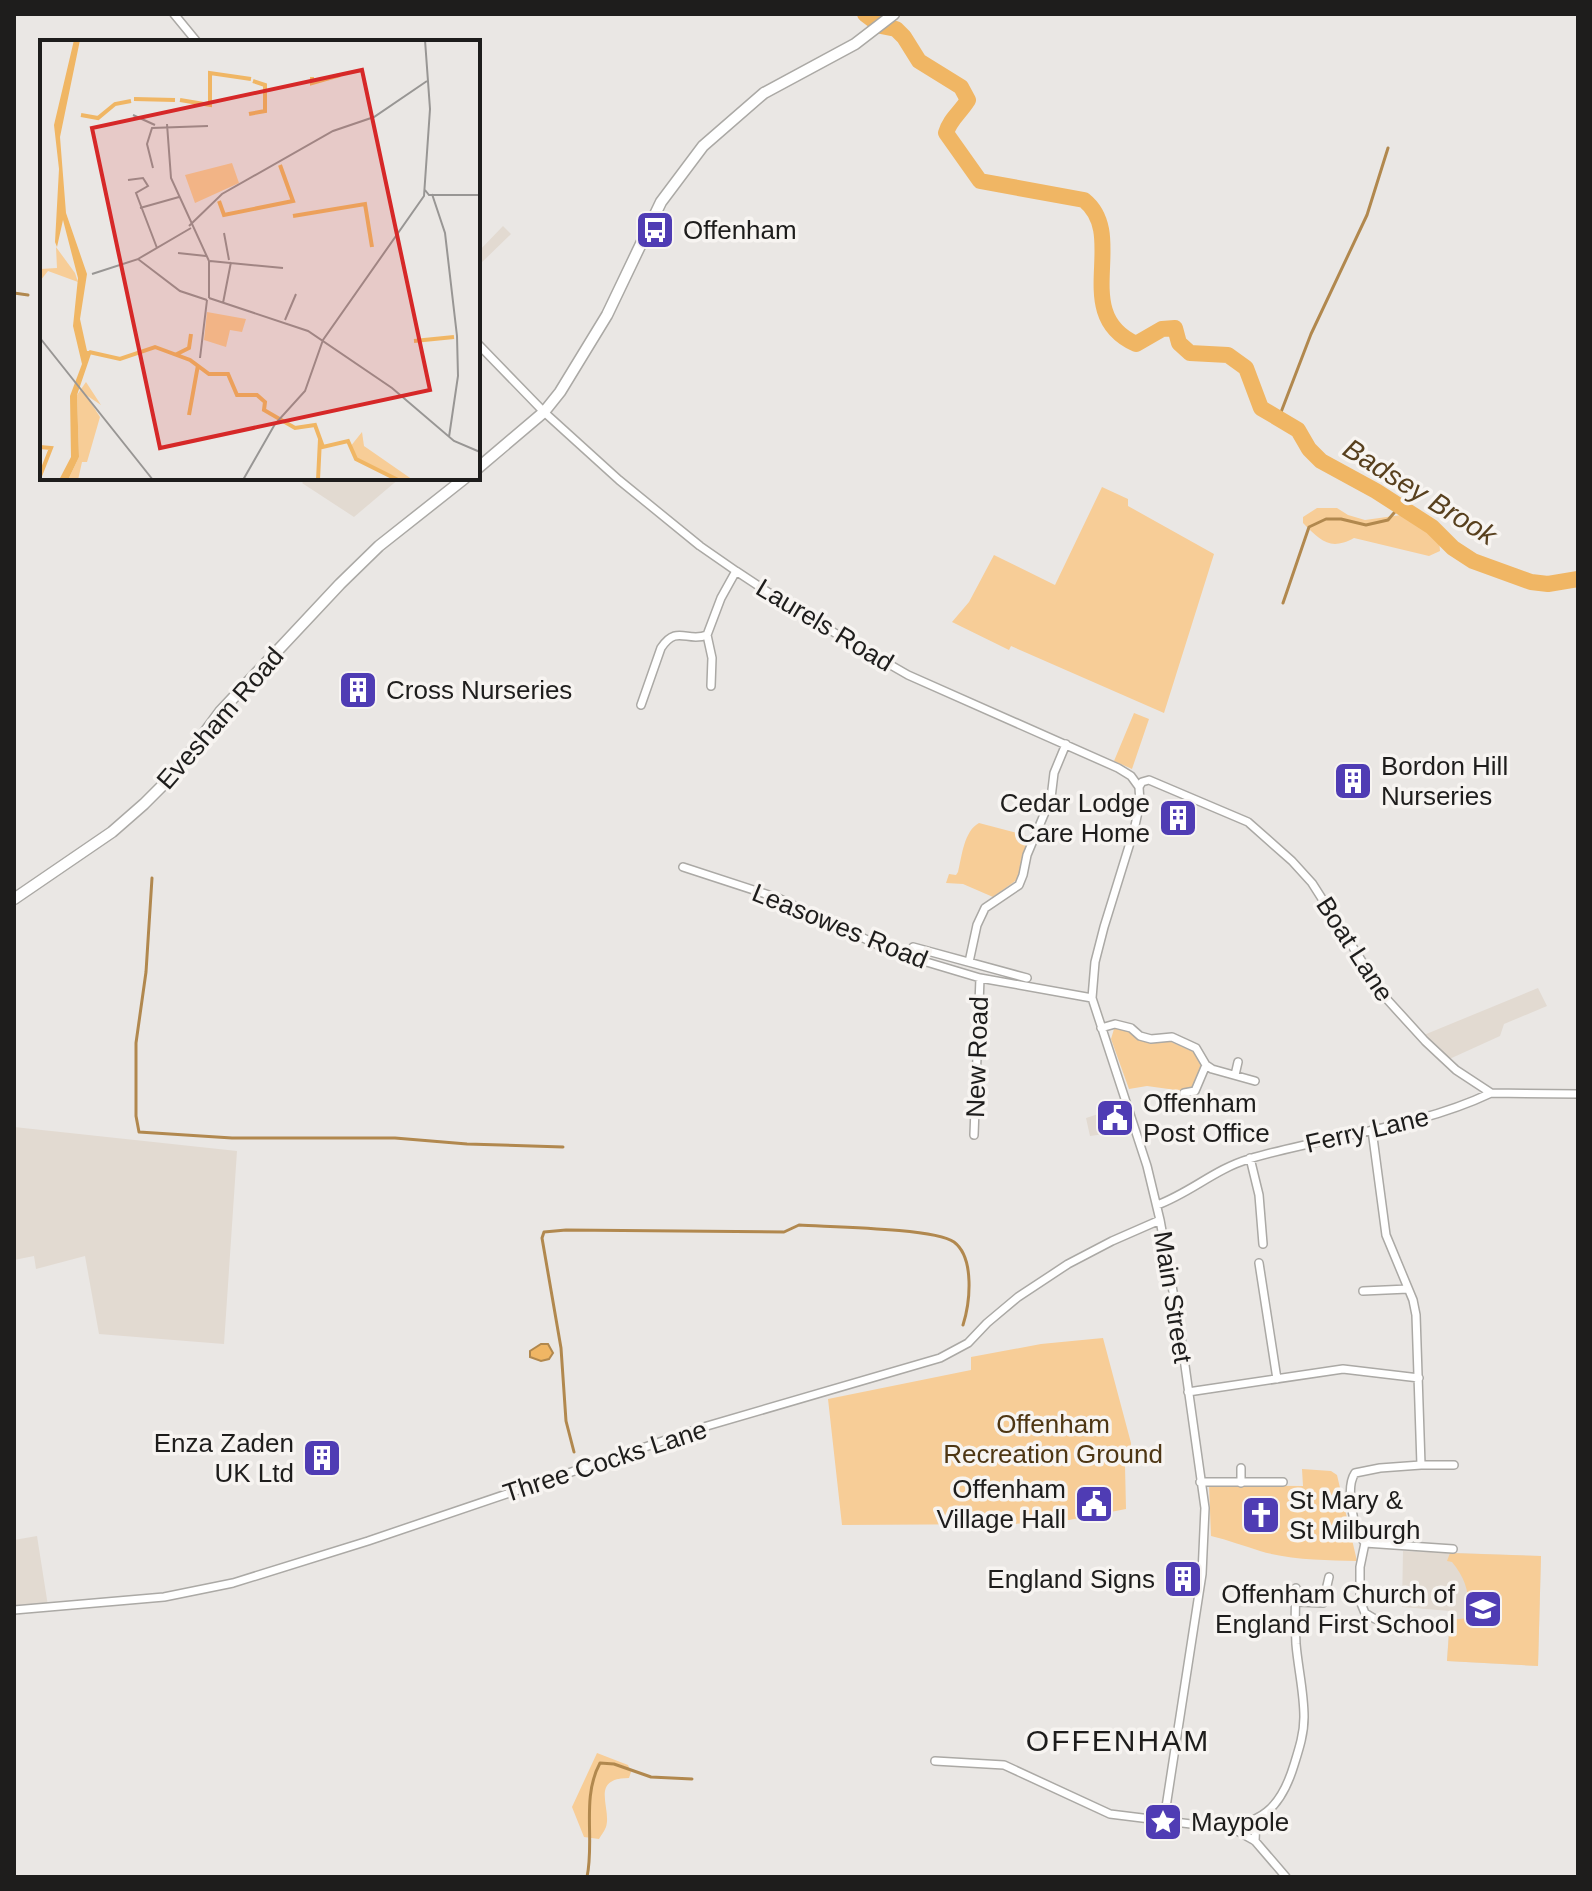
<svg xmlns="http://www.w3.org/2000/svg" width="1592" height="1891" font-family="Helvetica,sans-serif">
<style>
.built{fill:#e2dad1}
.green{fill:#f7cd97}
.water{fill:#f0b664;stroke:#b1884e;stroke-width:2}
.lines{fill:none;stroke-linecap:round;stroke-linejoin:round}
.stream{stroke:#b1884e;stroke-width:3}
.river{stroke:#f0b664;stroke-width:16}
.street-casing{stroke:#aba9a5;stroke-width:10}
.secondary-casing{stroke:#aba9a5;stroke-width:13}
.street{stroke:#fff;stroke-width:7}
.secondary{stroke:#fff;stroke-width:10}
.labels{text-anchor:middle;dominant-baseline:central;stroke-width:7;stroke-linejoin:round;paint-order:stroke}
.poi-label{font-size:26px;fill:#1e1d1c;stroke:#f7f4f1;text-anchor:start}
.street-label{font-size:26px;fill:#1e1d1c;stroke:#f7f4f1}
.park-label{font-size:26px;fill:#4e3613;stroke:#f7f4f1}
.water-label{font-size:28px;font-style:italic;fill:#58401e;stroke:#f7f4f1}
.quarter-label{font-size:30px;letter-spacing:2px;fill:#1e1d1c;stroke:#f7f4f1}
.inset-river{fill:none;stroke:#f0b664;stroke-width:4}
.inset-road{fill:none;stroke:#989694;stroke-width:2}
.view{fill:#d62828;fill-opacity:0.15;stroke:#d62828;stroke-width:4}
.inset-edge{fill:none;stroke:#1e1d1c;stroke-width:4}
</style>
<rect width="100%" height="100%" fill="#eae7e4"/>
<path class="built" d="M503 226 511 234 478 266V252Z
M307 478H400L354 517 302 483Z
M1538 988 1547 1006 1504 1024 1500 1036 1445 1061 1419 1037Z
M1126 1105 1134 1130 1090 1136 1086 1118Z
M14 1127 237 1151 224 1344 99 1334 85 1256 36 1269 34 1256 14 1260Z
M37 1536 48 1606 14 1609V1540Z
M1403 1551 1541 1556 1538 1666 1447 1661 1450 1611 1402 1607Z"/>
<path class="green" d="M1102 487 1128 499V506L1214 554 1164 713 1011 646 1009 650 952 622 969 602 994 555 1055 585Z
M1317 508H1337L1348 515 1365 520 1401 515 1431 531 1439 540 1440 551 1429 556 1354 538C1330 551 1321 541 1303 523V517Z
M1134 713 1149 719 1132 769 1114 761Z
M979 823 1025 835 1028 840 1018 879 993 897 963 884 946 883 949 874 956 875 958 872C962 856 964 831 979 823Z
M1119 1028 1128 1030 1144 1041 1167 1040 1196 1053 1201 1065 1193 1088 1183 1091 1147 1086 1129 1089 1111 1039 1114 1029Z
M1103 1338 1131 1443 1129 1465 1125 1466 1126 1509 1069 1520 1014 1524 842 1525 828 1399 971 1370V1357L1041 1344Z
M1302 1469 1331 1471 1337 1475 1357 1561C1326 1560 1290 1560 1260 1551 1244 1546 1228 1540 1211 1536L1209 1485 1303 1486Z
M1450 1553 1541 1556 1538 1666 1447 1661 1450 1620 1468 1618C1470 1596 1467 1580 1452 1562L1447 1561Z
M597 1753 628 1765 631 1772 629 1778C589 1778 612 1808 606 1827 604 1832 601 1835 599 1839L584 1837 572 1807Z"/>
<path class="water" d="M541 1344H548L553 1353 549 1359 541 1361 530 1357V1351Z"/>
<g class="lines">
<path class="stream" d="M14 293 28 295
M1278 420 1311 334 1367 215 1388 148
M1283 603 1309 527 1326 519H1341L1366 525 1388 520 1399 507
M152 878 146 972 136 1043V1116L139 1132 232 1138H395L467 1144 563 1147
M574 1452 566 1421 561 1348 542 1238 544 1232 566 1230 784 1232 799 1225C829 1227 934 1228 954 1242 975 1258 970 1303 963 1325
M292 1877H294
M587 1877C595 1840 581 1798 600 1763L614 1764 651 1777 692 1779"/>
<path class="river" d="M865 14 881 26 896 29 904 37 919 61 961 87 968 100C960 113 950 119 946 133L980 181 1084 200C1129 236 1069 314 1136 344L1162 329 1175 328 1179 343 1190 353 1228 355 1246 368 1261 408 1298 430 1309 449 1321 461 1376 491 1432 527 1453 548 1473 561 1531 582 1548 584 1578 579"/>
<g class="street-casing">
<path id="street" d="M174 14 197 42
M478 344 544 412 619 480 700 546 736 571 795 610 908 675 1118 768 1131 776 1139 787
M707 635 712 658 711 686
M641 705 661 648C677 624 687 643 707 635L721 598 736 571
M1139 787 1140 803 1134 830 1104 927 1095 962 1092 998 1147 1166 1160 1220 1180 1330 1205 1508 1202 1574 1164 1820
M1139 787 1142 782 1149 780 1248 822 1292 861 1312 883 1384 996 1425 1041 1456 1070 1491 1093 1578 1094
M683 867 778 898 893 952 980 978 1092 998
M913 947 1027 978
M969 962 977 925 985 908 1019 885 1023 875 1027 855 1051 798 1054 773 1066 744
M1101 1028 1115 1024 1131 1028 1140 1036 1151 1039 1172 1037 1196 1048 1206 1065
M1206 1065 1212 1069 1255 1081
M1235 1075 1238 1062
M1184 1093 1195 1091 1206 1065
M1372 1130 1386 1235 1413 1300 1416 1315 1421 1465 1380 1468 1355 1473C1345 1488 1353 1530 1365 1543L1453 1549
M974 1135 980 978
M1250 1158 1259 1195 1263 1244
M1157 1205C1190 1193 1215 1169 1249 1159 1329 1135 1415 1129 1491 1093
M1259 1263 1277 1379
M1363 1291 1408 1289
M1188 1392 1343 1369 1419 1378
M1421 1465H1454
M1241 1468V1483
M1200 1482H1283
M1365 1543 1360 1567V1601L1365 1613 1375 1619 1419 1630
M1296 1602 1323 1603 1329 1577
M14 1610 164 1597 233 1583 368 1541 707 1426 940 1358 968 1343 987 1323 1018 1297 1068 1264 1112 1241 1160 1220
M935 1761 1004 1765 1110 1814 1215 1827C1261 1826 1281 1808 1294 1765 1299 1749 1304 1734 1304 1717 1304 1692 1298 1668 1296 1644 1295 1625 1295 1607 1296 1588
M1230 1827 1255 1841 1286 1877
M1255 1841 1256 1819"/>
</g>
<g class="secondary-casing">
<path id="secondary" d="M478 468 544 412 560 392 607 315 661 202 703 146 764 93 855 44 894 14
M14 899 112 832 144 804 175 773 220 712 340 584 379 546 465 478"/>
</g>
<use href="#street" class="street"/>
<use href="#secondary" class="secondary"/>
</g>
<defs>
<g id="bus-square" transform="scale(2)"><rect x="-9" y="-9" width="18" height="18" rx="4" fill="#4f3cb4" stroke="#f7f4f1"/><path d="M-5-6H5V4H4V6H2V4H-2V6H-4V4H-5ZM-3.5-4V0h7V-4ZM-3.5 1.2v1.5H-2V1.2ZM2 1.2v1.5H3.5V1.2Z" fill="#fff"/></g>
<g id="building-square" transform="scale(2)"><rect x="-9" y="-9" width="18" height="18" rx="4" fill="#4f3cb4" stroke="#f7f4f1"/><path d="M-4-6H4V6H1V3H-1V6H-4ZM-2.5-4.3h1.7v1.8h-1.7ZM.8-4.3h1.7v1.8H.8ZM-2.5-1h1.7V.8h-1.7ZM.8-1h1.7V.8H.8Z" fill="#fff"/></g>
<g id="civic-square" transform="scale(2)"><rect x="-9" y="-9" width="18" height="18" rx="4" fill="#4f3cb4" stroke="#f7f4f1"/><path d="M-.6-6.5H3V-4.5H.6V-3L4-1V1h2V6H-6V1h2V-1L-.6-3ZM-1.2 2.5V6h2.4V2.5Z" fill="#fff"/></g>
<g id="church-square" transform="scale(2)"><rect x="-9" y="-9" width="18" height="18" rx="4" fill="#4f3cb4" stroke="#f7f4f1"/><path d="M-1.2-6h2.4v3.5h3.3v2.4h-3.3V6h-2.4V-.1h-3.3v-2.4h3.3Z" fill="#fff"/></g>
<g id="school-square" transform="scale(2)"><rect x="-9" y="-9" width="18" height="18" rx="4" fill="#4f3cb4" stroke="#f7f4f1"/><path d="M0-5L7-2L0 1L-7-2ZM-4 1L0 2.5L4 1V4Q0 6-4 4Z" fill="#fff"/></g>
<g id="sight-square" transform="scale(2)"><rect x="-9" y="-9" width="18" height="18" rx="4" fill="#4f3cb4" stroke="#f7f4f1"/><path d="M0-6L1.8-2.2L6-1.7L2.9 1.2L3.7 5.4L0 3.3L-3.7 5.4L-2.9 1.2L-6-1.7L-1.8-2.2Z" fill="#fff"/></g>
</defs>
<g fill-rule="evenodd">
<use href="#bus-square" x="655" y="230"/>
<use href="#building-square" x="358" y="690"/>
<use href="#building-square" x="1353" y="781"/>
<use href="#building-square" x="1178" y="818"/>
<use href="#civic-square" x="1115" y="1118"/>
<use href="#building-square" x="322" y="1458"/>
<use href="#civic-square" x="1094" y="1504"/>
<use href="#church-square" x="1261" y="1515"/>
<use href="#building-square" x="1183" y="1579"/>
<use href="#school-square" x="1483" y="1609"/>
<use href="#sight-square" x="1163" y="1822"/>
</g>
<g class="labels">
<g class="poi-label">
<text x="683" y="230">Offenham</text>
<text x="386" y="690">Cross Nurseries</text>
<text x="1381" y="766">Bordon Hill<tspan x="1381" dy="30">Nurseries</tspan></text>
<text x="1150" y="803" text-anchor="end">Cedar Lodge<tspan x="1150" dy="30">Care Home</tspan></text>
<text x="1143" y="1103">Offenham<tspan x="1143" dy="30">Post Office</tspan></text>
<text x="294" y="1443" text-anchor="end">Enza Zaden<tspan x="294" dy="30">UK Ltd</tspan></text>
<text x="1066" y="1489" text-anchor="end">Offenham<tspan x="1066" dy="30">Village Hall</tspan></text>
<text x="1289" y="1500">St Mary &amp;<tspan x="1289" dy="30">St Milburgh</tspan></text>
<text x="1155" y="1579" text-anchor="end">England Signs</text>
<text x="1455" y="1594" text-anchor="end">Offenham Church of<tspan x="1455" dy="30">England First School</tspan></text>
<text x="1191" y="1822">Maypole</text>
</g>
<g class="street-label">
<text transform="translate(825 625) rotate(31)">Laurels Road</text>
<text transform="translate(220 718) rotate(-49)">Evesham Road</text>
<text transform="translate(840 926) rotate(22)">Leasowes Road</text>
<text transform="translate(1355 949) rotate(57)">Boat Lane</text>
<text transform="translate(977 1057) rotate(-88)">New Road</text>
<text transform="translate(1367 1130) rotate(-13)">Ferry Lane</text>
<text transform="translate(1173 1297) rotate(81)">Main Street</text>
<text transform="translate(605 1461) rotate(-18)">Three Cocks Lane</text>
</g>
<g class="park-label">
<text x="1053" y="1424">Offenham<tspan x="1053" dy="30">Recreation Ground</tspan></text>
</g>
<g class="water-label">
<text transform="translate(1420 492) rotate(32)">Badsey Brook</text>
</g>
<g class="quarter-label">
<text x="1118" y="1740">OFFENHAM</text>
</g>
</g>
<g transform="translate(40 40)">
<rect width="440" height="440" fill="#eae7e4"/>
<path d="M192 123 199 143 155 163 145 135ZM16 207 35 233 38 242 8 231 0 241V229L17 228ZM167 272 206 279 202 292 190 290 186 307 164 300ZM46 342 61 365 46 355 60 377 47 422H42L38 440H28L39 417 37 355ZM322 392 324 406 373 440 357 439 316 419 310 407Z" fill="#f7cd97"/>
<path d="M34 0H40L20 97 26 173 47 234 40 279 47 311H52L37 355 39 417 28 440H19L31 417 30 356 42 324 33 286 38 238 23 180 17 207 15 202 19 129 14 85Z" fill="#f0b664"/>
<path class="inset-river" d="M272 37V43L300 35M94 59 135 60M140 60 170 65V33L211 39M209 74 225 71V45L213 41M41 75 58 78 75 64 91 61M179 161 184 175 253 161 240 125M253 176 325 164 332 207M374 301 414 297M49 312 80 319 115 307 150 320 169 334H188L197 355H217L225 362 224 370 255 388 275 385 283 407 308 401 316 419 358 440M135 315 149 308 151 294M149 375 158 325M0 407 11 408 0 436M278 440 280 399"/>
<path class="inset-road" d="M93 75 115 85M127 84 131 138 169 221V258M113 128 107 104 112 88 168 86M88 140 103 138 108 146 96 153 117 208M385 150 389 155H440M392 154 405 193 417 296 418 336 409 397M100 168 139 157M149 186 182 154 293 91 334 77 387 41M184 193 189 220M138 213 166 216M98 219 151 188M170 221 243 228M52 234 98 219 140 251 167 260M169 258 268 291 352 348 414 401 440 412M183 263 191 222M245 280 256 254M0 298 113 440M160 318 167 260M203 440 235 384 265 351 283 300 384 156 390 69 385 0"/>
<path class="view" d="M322 30 390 350 120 408 52 88Z"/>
<rect width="440" height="440" class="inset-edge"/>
</g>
<rect width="1592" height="1891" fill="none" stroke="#1e1d1c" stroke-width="32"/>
</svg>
